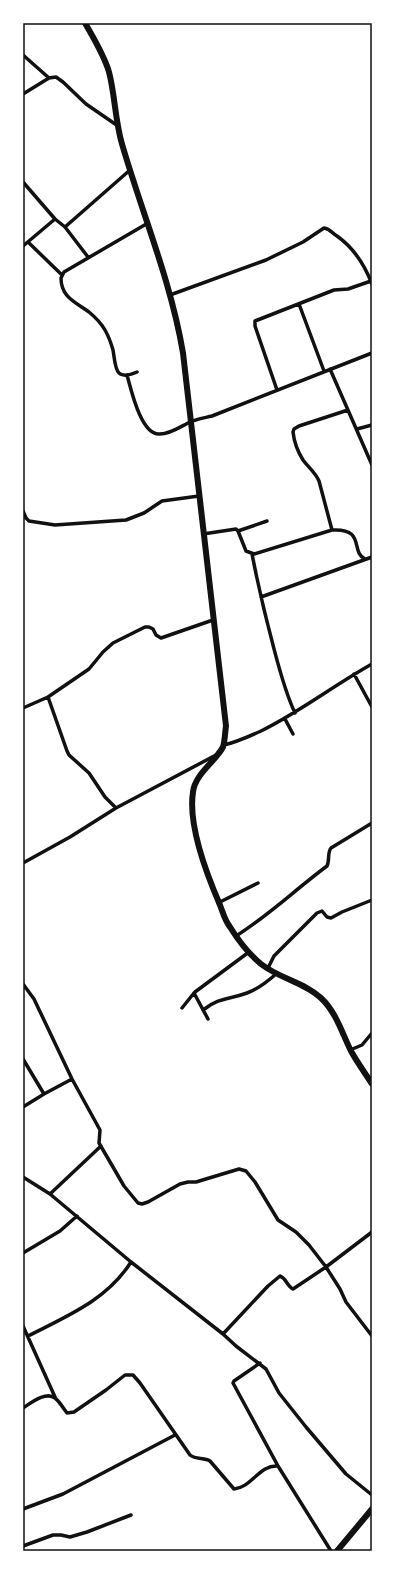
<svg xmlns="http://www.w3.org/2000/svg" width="395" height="1574" font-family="'Alegreya Sans',sans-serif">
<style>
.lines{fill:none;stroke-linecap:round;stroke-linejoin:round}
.minor{stroke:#111;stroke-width:3.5}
.primary{stroke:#111;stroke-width:6}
.neatline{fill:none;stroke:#111;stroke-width:1.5}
</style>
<rect width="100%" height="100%" fill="#fff"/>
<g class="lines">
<path class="minor" d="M23 55 49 78
M23 94 49 78 56 77 63 82 86 104 118 126
M23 182 55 219 65 227 88 257
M65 227 130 170
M28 242 62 275
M23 246 55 219
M170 295 266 260 303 242 324 228C330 229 332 233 337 236 354 248 365 266 372 284
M299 304 324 371
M330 369 372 465
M137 372C114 382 116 367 113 350 111 343 109 337 105 330 101 323 95 317 89 312 75 302 61 297 61 278L64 272 148 223
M127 375C131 389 141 436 160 434 170 434 180 427 188 423 196 419 204 418 212 416L372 353
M277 390 255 326V321L334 290 348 289 371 281
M357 429 372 425
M23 511 26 518 29 521 55 525 126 520 144 513 162 501 199 496
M332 530 319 481C315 472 308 467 303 460 298 452 294 441 293 432L294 429 299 426 348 410
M238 531 267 521
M203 534 236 529 238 531 246 551 254 554 332 530C366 528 350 552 365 559
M252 554C258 585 265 615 273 645 279 668 285 692 295 713
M261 597 372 557
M354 674 372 707
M48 697 89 669 103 652 113 643 145 627H149L153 629 156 635 161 638 213 620
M23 708 48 697 67 751 69 755 89 773 105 797 116 808
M285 719 293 734
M224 745C237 742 248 737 261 731 300 712 334 685 372 664
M23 863 70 837 116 808 216 755
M218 903 258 883
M236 936C268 916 296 889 327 866 330 860 327 853 331 848L372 823
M268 968 274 956 317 913 322 911 327 917 331 918 342 912 372 900
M23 984 34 999 72 1079 100 1130 99 1143 124 1186 138 1203 142 1204 148 1202 180 1184 188 1182H196L239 1169 246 1171 255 1182 278 1220 296 1232 309 1245 326 1267 293 1289C287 1286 286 1278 280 1276L268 1286 223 1334
M182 1008 194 993
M203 1010C220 997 228 1000 247 993 258 989 267 982 276 974
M208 1019 194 993 195 992 249 952
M350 1050 362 1045 372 1033
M23 1059 44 1094
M23 1107 44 1094 72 1079
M23 1177 50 1194 131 1262 223 1334 236 1346 266 1369 279 1393 306 1427 346 1474 372 1495
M50 1194 101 1146
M372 1232 326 1267 340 1289 346 1302 372 1336
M23 1253 60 1231 77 1216
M23 1326 55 1397
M28 1336C67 1316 107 1300 131 1262
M260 1363 234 1381 233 1383 278 1466
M23 1408C31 1403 46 1391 55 1398 60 1402 63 1408 67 1413L74 1412 106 1390 125 1375H133L140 1383 190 1455C196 1460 204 1457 210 1461L234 1489C251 1488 260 1464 278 1466L331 1551
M23 1509 63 1494 175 1435
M23 1546 53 1535H61L70 1537 87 1532 131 1515"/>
<path class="primary" d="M85 23C94 39 104 55 109 72 115 95 115 120 122 144 142 213 171 281 183 353L226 726C225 732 225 741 223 747 215 762 195 774 193 792 188 824 207 875 220 905 223 913 225 921 230 927 238 940 249 954 261 964 280 979 304 982 321 998 336 1012 342 1033 351 1051 357 1062 365 1073 372 1084
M337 1551 372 1509"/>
</g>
<rect width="395" height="1574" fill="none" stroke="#ffffff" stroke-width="48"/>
<rect x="24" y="24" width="347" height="1526" class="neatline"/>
</svg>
